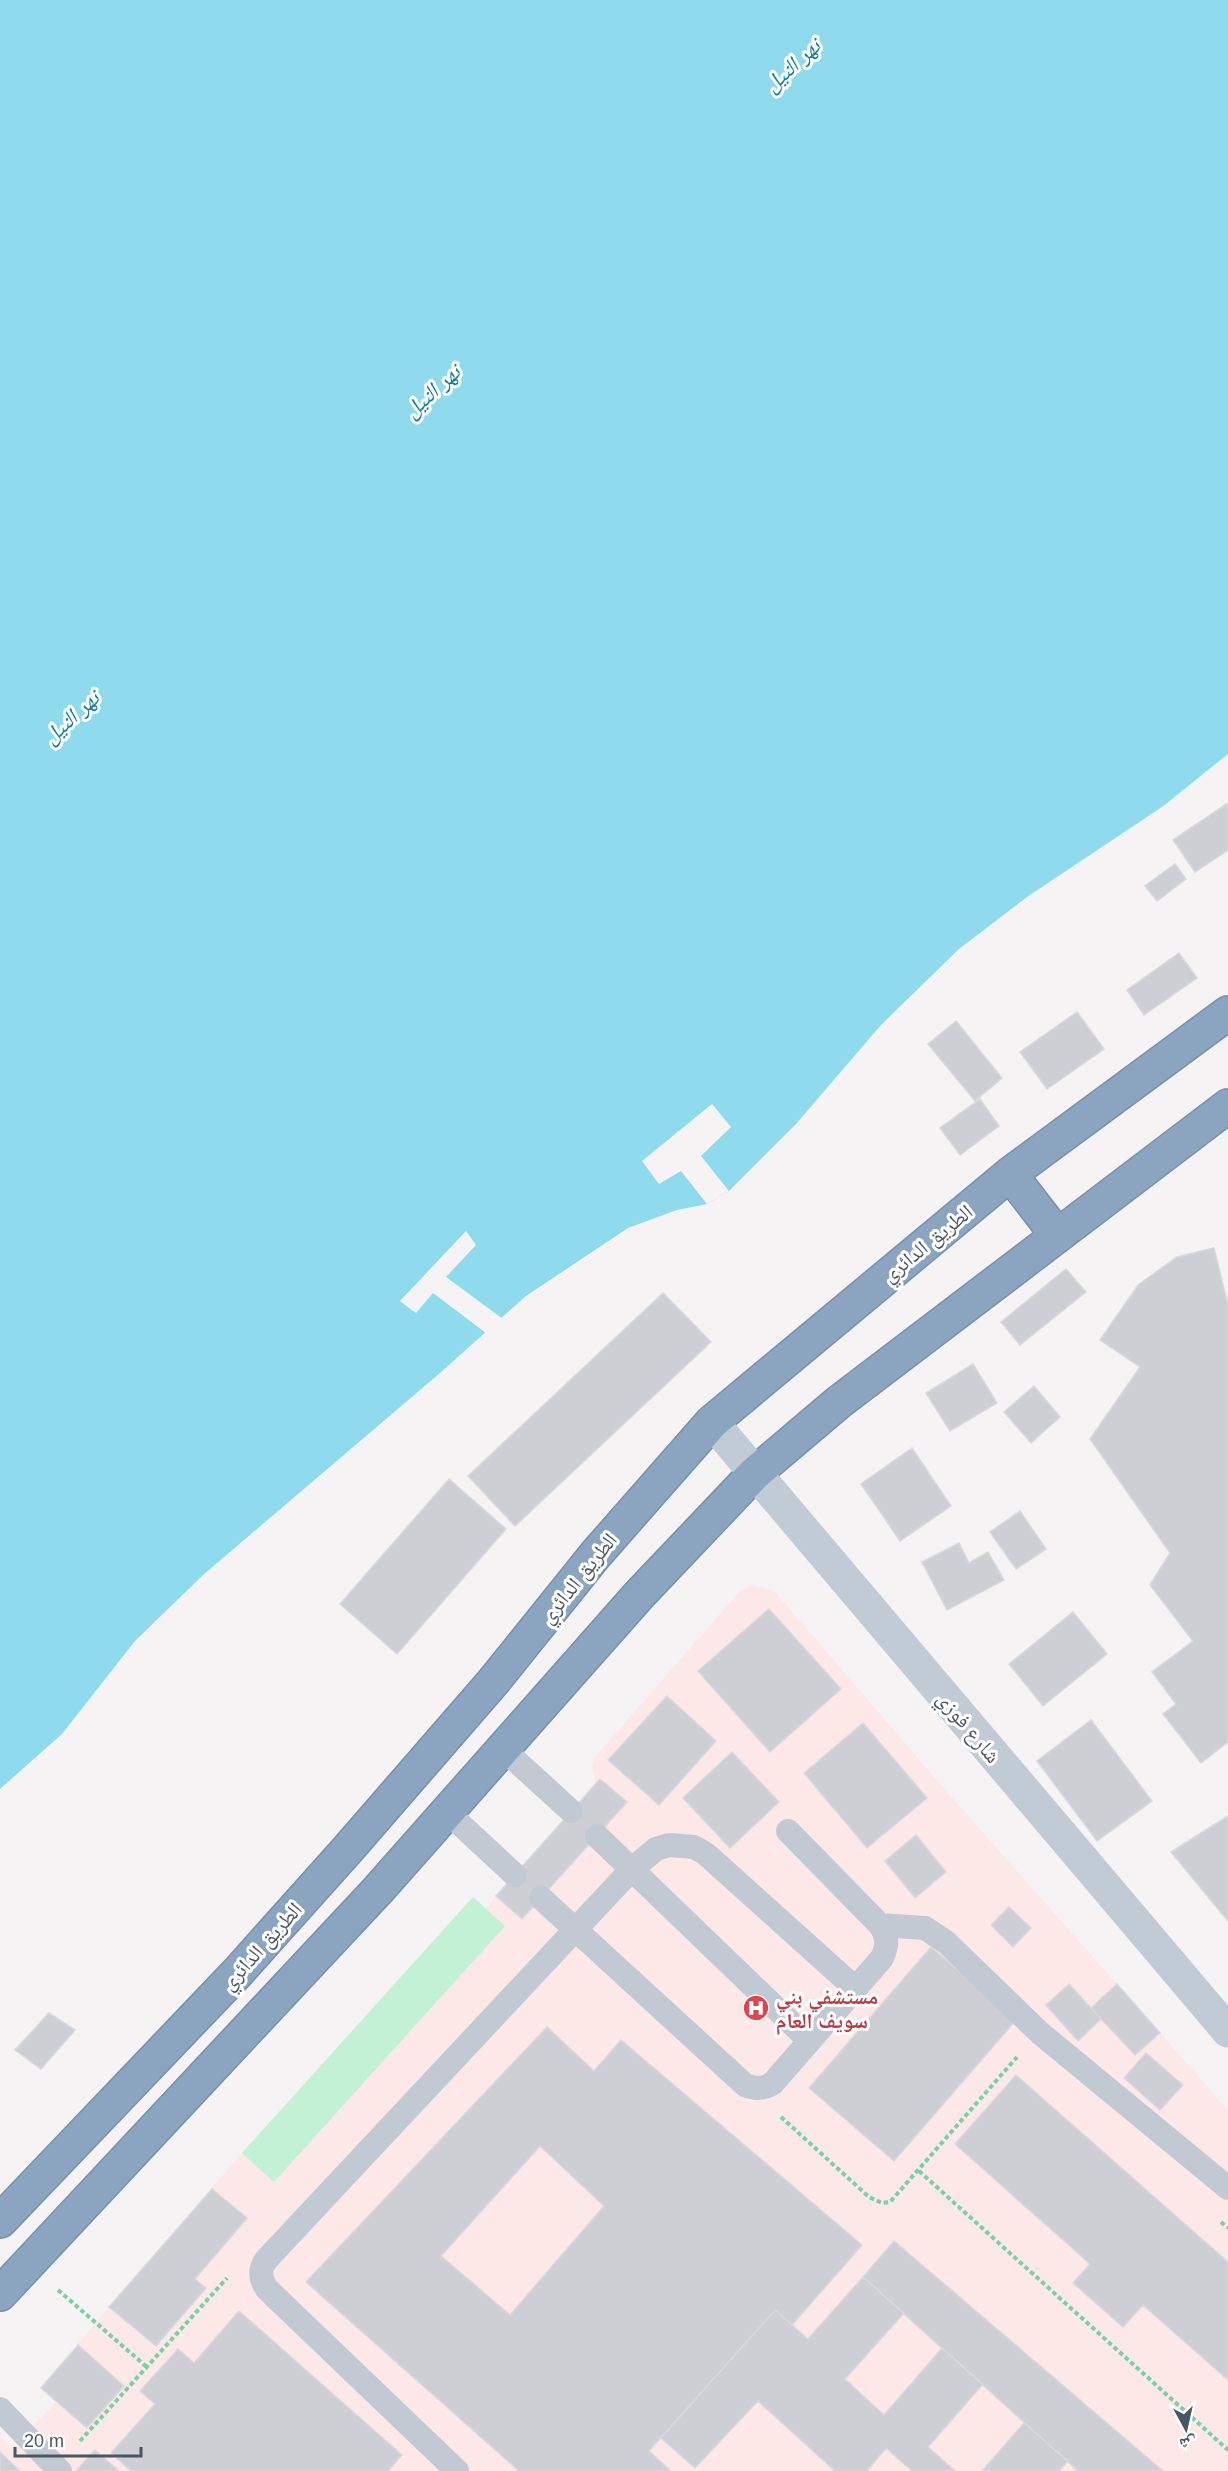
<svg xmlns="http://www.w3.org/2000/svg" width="1228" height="2471" font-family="Helvetica,'Noto Naskh Arabic',sans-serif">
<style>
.medical{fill:#fce8e6}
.green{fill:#c3f1d5}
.water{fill:#90daee}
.pier{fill:#f5f3f3}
.building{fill:#cdcfd5;stroke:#d7d9de;stroke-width:1.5;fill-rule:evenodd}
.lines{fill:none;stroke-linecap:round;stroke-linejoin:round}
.highway-casing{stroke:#7690ad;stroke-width:36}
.path{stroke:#7ad0a6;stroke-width:4;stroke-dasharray:4.5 3;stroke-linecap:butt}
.lane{stroke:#c1cad2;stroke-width:24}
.secondary{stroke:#c1cbd6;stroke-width:33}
.highway{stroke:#8ba5c1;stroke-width:33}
.labels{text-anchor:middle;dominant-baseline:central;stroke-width:6;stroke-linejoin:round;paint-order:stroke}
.street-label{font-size:21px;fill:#4a5661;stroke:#fff}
.health-label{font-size:21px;font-weight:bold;fill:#be3a42;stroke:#fff;text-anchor:start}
.water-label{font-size:22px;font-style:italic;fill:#0c7c9b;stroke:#fff}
</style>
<rect width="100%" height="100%" fill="#f5f3f3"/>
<path class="medical" d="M751 1585 774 1591 948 1793 1228 2110V2471H20L0 2452V2437L12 2448 56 2402 41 2388 109 2307 242 2153 473 1897 486 1908 596 1784 592 1766 595 1757 740 1591Z"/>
<path class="green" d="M473 1897 505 1926 274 2182 242 2153Z"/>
<path class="water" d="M0 0H1228V754L1162 807 1027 897 959 949 881 1025 796 1124 729 1191 707 1204 677 1210 628 1228 526 1296 440 1373 203 1575 135 1641 62 1734 0 1789Z"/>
<path class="pier" d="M712 1104 731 1127 701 1156 729 1191 707 1204 681 1171 659 1184 642 1161Z
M466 1231 476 1245 446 1277 503 1319 486 1333 433 1293 416 1313 400 1301Z"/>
<path class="building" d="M1228 803V850L1195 872 1173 840Z
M1175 864 1186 879 1157 901 1145 886Z
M1179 953 1197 978 1144 1015 1127 990Z
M1077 1012 1104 1049 1047 1089 1020 1052Z
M956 1021 1002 1078 975 1101 928 1044Z
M980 1099 999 1126 960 1155 940 1128Z
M1214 1248 1228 1305V1742L1201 1763 1163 1714 1176 1704 1152 1672 1193 1641 1150 1585 1170 1553 1090 1439 1140 1367 1100 1340 1138 1285 1177 1257Z
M1066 1269 1086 1292 1020 1345 1001 1322Z
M663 1293 711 1342 515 1526 468 1476Z
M973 1364 997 1403 950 1431 926 1393Z
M1034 1386 1060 1417 1031 1443 1004 1412Z
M912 1448 951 1506 900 1541 861 1484Z
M449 1479 506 1529 397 1654 340 1604Z
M1020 1511 1046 1549 1016 1569 990 1532Z
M959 1543 969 1563 988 1552 1004 1580 947 1610 922 1562Z
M769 1609 841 1689 770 1752 698 1671Z
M1073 1612 1107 1654 1043 1706 1009 1664Z
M667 1696 716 1741 659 1805 608 1760Z
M1091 1720 1152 1801 1097 1841 1037 1761Z
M863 1723 927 1798 867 1848 804 1773Z
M732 1752 779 1802 730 1848 683 1798Z
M600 1779 627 1802 522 1919 496 1896Z
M1228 1816V1921L1171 1852Z
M916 1835 946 1872 915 1898 885 1861Z
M1009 1907 1031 1928 1013 1947 991 1925Z
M931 1947 1016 2020 894 2161 809 2088Z
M1069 1984 1101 2019 1078 2041 1046 2005Z
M1117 1984 1160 2033 1135 2055 1091 2008Z
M49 2013 75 2030 41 2069 15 2050Z
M547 2027 594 2071 621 2040 862 2245 792 2325 775 2310 649 2451 671 2471H519L306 2282ZM540 2146 604 2206 510 2315 441 2256Z
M1146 2053 1183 2085 1160 2110 1124 2078Z
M1016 2075 1228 2262V2380L1143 2305 1123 2327 1073 2283 1090 2264 955 2144Z
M212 2189 247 2218 195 2279 206 2288 156 2346 109 2307Z
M894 2241 1163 2471H1078L863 2277Z
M863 2277 904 2313 845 2379 884 2415 942 2348 983 2384 928 2447 955 2471H912L886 2448 867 2471H835L758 2401 695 2468 661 2438 775 2310 808 2339Z
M239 2311 402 2455 388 2471H131L111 2453 155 2404 140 2391 178 2349 194 2363Z
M78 2345 124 2386 87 2428 41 2388Z
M1024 2423 1068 2461 1059 2471H982Z
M95 2450 119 2471H76Z
M0 2452 20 2471H0Z"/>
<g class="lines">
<g class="highway-casing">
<path id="highway" d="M1010 1174 1057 1235
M0 2221 238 1972 348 1849 493 1682 596 1554 712 1422 1010 1174 1228 1013
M0 2294 378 1890 639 1595 754 1474 839 1402 1228 1106"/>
</g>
<path class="path" d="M781 2117 869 2197 882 2203 890 2202 1017 2057
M919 2171 1228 2450
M1221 2222 1228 2228
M58 2290 148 2368
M80 2441 227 2278"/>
<path class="lane" d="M503 1749 571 1811
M447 1812 515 1875
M597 1836 809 2040
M541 1898 745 2085C755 2089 762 2089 772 2084L882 1958C888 1945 888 1937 880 1925L788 1831
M880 1925 925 1928 946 1942 1040 2033 1228 2188
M0 2409 60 2471
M457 2471 267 2289C260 2279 259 2270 266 2260L632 1869 656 1849 669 1845 694 1847 706 1854 855 1988"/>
<path class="secondary" d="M712 1422 1228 2031"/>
<use href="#highway" class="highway"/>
</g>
<defs>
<g id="hospital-disc" transform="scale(1.35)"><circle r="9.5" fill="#e0444e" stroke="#fff"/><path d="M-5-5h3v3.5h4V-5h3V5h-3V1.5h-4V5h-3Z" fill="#fff"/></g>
</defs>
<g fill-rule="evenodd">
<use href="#hospital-disc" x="756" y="2008"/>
</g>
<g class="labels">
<g class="street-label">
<text transform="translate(927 1243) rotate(-39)">الطريق الدائري</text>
<text transform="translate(578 1578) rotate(-51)">الطريق الدائري</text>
<text transform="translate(969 1727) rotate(50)">شارع فوزي</text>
<text transform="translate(261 1946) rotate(-48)">الطريق الدائري</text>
</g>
<g class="health-label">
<text x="776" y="1996">مستشفي بني<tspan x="776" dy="24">سويف العام</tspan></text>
</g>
<g class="water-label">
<text transform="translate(792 65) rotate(-42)">نهر النيل</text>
<text transform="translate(432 391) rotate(-42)">نهر النيل</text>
<text transform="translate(71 717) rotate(-42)">نهر النيل</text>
</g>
</g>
<g transform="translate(1186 2429) rotate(172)" stroke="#ffffff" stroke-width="4.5" paint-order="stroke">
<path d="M0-4.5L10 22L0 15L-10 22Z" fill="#4a5661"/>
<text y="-9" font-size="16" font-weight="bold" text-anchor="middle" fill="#4a5661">ش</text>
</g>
<path d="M15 2447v9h126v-9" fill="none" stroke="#4a5661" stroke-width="3"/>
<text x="24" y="2447" font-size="18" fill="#4a5661" stroke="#ffffff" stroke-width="4.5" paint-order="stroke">20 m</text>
</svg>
